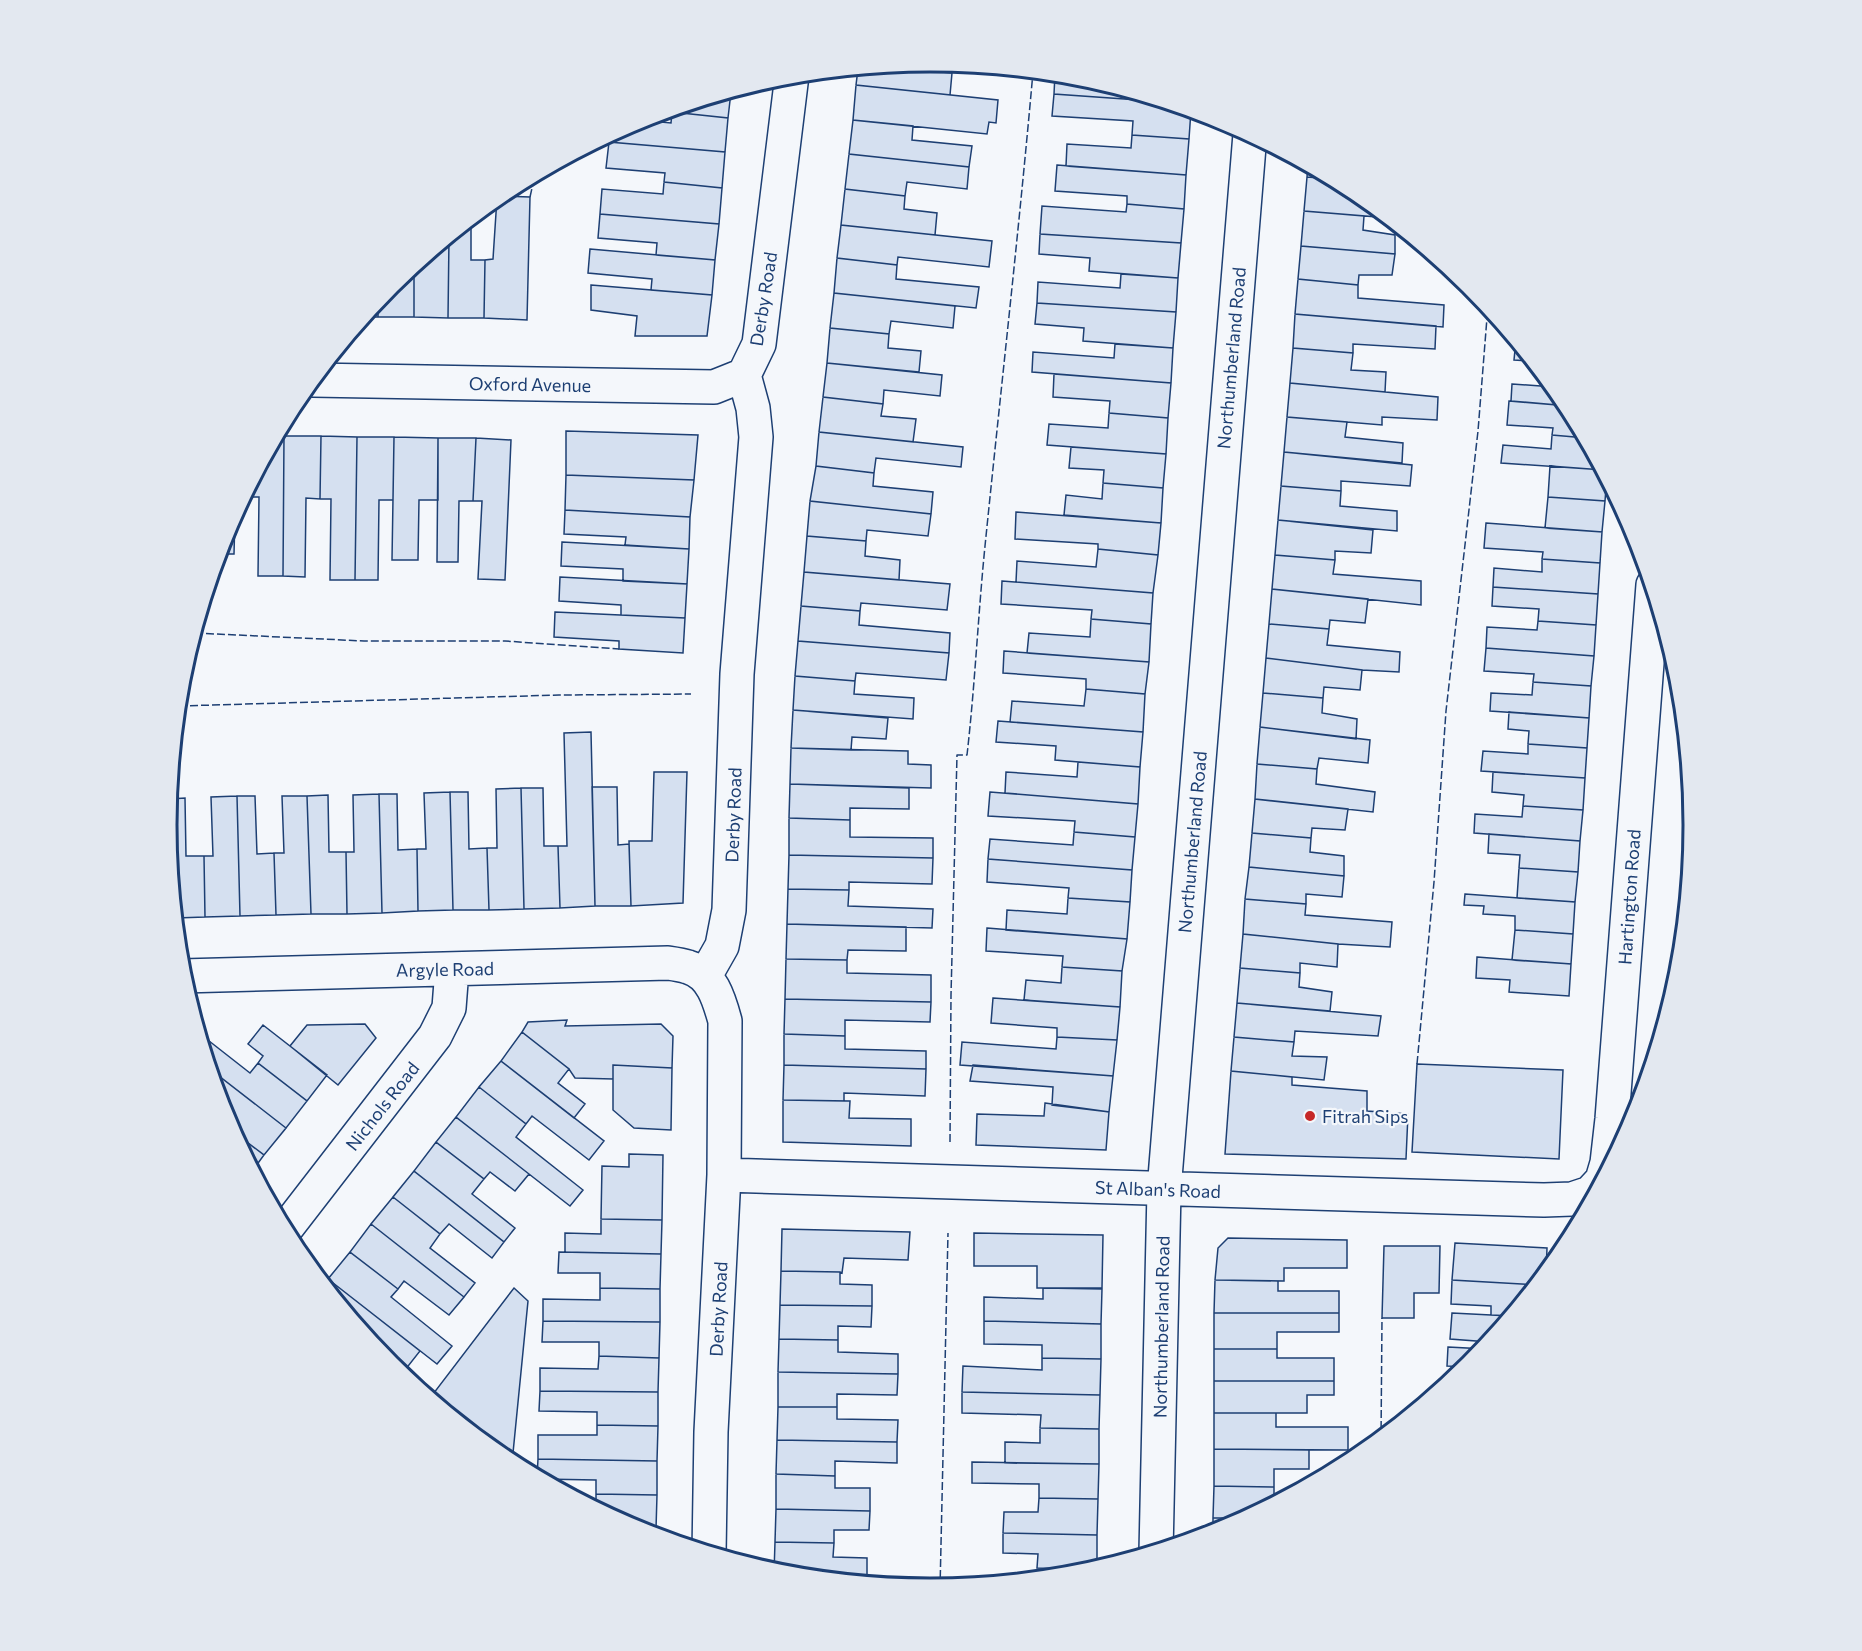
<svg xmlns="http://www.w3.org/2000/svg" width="1862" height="1651" font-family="Commissioner,sans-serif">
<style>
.building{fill:#d5e0f0;stroke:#1d3f73;stroke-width:1.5}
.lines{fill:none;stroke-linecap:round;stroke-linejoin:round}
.minor-casing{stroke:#1d3f73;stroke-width:36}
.minor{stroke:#f4f7fb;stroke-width:33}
.fence{stroke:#1d3f73;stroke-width:1.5;stroke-dasharray:8 3;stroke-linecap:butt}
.poi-dot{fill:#c62828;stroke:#f4f7fb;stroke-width:2}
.labels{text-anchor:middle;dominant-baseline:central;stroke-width:4.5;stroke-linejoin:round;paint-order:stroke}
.street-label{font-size:18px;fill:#1d3f73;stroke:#f4f7fb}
.poi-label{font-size:18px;fill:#1d3f73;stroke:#f4f7fb;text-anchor:start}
.rim{fill:none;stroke:#1d3f73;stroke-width:3}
</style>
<rect width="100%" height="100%" fill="#f4f7fb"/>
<path class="building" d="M920 63V70L952 73 950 95 856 85 858 69Z
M1055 74 1080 76 1167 102 1054 94Z
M856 85 998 100 996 123 989 122 987 134 853 120Z
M731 92 728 118 672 112V109Z
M1054 94 1167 102 1191 110 1189 139 1132 135 1133 121 1052 116Z
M672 112 728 118 725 152 609 142 610 135 639 120 671 123Z
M853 120 913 126 912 140 972 146 969 167 849 154Z
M1132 135 1189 139 1186 175 1066 166 1067 144 1131 148Z
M609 142 725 152 722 188 664 182 665 173 606 168Z
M849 154 969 167 967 189 907 182 905 196 845 189Z
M1057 165 1186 175 1184 209 1127 204V196L1055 191Z
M1308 165 1335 179 1307 177Z
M1307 177 1335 179 1356 190 1390 218 1304 211Z
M664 182 722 188 719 224 600 214 602 189 663 194Z
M845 189 905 196 904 209 937 213 935 235 841 225Z
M500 196 530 197 527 320 484 318 485 260 493 259 497 198Z
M1127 204 1184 209 1181 243 1040 234 1042 206 1126 212Z
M1304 211 1364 216 1363 230 1395 235V254L1301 246Z
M600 214 719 224 715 260 656 255 657 243 598 238Z
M471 219V260H485L484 318H448L449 238Z
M841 225 992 241 989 267 898 257 897 265 837 258Z
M1040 234 1181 243 1178 278 1089 271 1090 258 1039 254Z
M449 238 448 318 414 317V266Z
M1301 246 1395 254 1392 275H1359L1358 285 1298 279Z
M590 249 715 260 712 295 651 290 652 279 588 273Z
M837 258 897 265 896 279 979 287 976 308 834 293Z
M414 266V317H378V301L391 285Z
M1121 274 1178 278 1176 312 1037 303 1038 282 1120 288Z
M1298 279 1358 285V298L1444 305 1443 327 1295 314Z
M591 285 712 295 707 336H635L637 316 591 310Z
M834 293 955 306 953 328 891 321 889 334 830 328Z
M378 301V317H365Z
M1037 303 1176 312 1173 348 1083 341 1084 328 1035 324Z
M1295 314 1436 326 1435 349 1353 344V353L1293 348Z
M830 328 889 334 888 348 921 351 919 372 827 363Z
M1516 340 1517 341 1533 361 1514 360Z
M1115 344 1173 348 1171 383 1032 372 1033 352 1114 358Z
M1293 348 1353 353 1351 370 1386 372 1385 392 1290 383Z
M827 363 942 375 940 396 884 390 883 404 823 397Z
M1054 374 1171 383 1168 418 1109 413 1110 401 1053 397Z
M1290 383 1438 397 1437 420 1382 417V425L1287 417Z
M1512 384 1554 387 1569 406 1511 401Z
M823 397 883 404 881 416 916 419 913 442 819 432Z
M1509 401 1569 406 1586 438 1552 435 1553 428 1507 425Z
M1109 413 1168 418 1166 454 1047 445 1049 424 1108 428Z
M1287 417 1347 422 1345 437 1403 443 1402 463 1284 452Z
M566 431 698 435 694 480 566 475Z
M819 432 963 447 961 467 876 458 874 473 816 466Z
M1552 435 1586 438 1603 470 1501 463 1503 445 1551 449Z
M277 436H284L283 576H258L259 497H248V490Z
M284 436H321L320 499 306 498 305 577 283 576Z
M321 436 357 437 355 580H330L331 499H320Z
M357 437H394L393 500H379L378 580H355Z
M394 437 438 438V500H419L418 560H392Z
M438 438H476L473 501H459L458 562H437Z
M476 438 511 440 505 580 478 579 482 501H473Z
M1071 447 1166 454 1163 488 1103 483 1104 470 1069 468Z
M1284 452 1412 465 1410 486 1341 481V491L1281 486Z
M816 466 874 473 873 486 933 492 931 514 810 501Z
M1550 466 1603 470 1607 476 1605 501 1548 497Z
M566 475 694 480 690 517 565 510Z
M1103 483 1163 488 1161 523 1064 515 1066 495 1102 499Z
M1281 486 1341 491 1340 506 1397 511V531L1278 520Z
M1548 497 1605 501 1602 532 1545 528Z
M810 501 931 514 928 536 867 530 866 541 807 536Z
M565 510 690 517 689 549 625 545 626 537 564 534Z
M1016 512 1161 523 1158 555 1098 549V544L1015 539Z
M235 515 234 554H219L225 533Z
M1278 520 1373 530 1371 553 1335 551V560L1275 555Z
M1486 523 1602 532 1600 563 1542 559 1543 552 1484 548Z
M807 536 866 541 865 556 900 560 899 580 804 572Z
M562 542 689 549 687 584 623 581V569L561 566Z
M1098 549 1158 555 1153 593 1016 582 1017 561 1096 567Z
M1275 555 1335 560 1333 574 1421 581V605L1272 589Z
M1542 559 1600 563 1598 594 1493 587 1494 568 1542 572Z
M804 572 950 584 947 610 861 603 860 611 801 606Z
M560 577 687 584 685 618 621 615V605L559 601Z
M1002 581 1153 593 1151 624 1091 619 1092 610 1001 604Z
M1493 587 1598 594 1596 625 1538 621 1539 609 1492 606Z
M1272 589 1368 599 1365 623 1330 620 1329 629 1269 624Z
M801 606 860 611 859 625 950 633 949 653 798 641Z
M555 612 685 618 683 653 619 649V641L554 637Z
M1091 619 1151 624 1149 662 1027 653 1029 633 1090 637Z
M1538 621 1596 625 1594 656 1486 648 1487 627 1537 630Z
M1269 624 1329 629 1327 645 1400 652 1399 672 1362 670 1266 658Z
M798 641 949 653 946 680 856 673 855 681 795 676Z
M1486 648 1594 656 1591 686 1533 682 1534 674 1484 671Z
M1004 651 1149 662 1145 694 1086 689V679L1003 673Z
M1266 658 1362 670 1360 690 1324 687 1323 698 1263 693Z
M795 676 855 681 854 694 914 698 913 719 793 710Z
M1533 682 1591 686 1589 718 1490 711 1491 693 1532 695Z
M1086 689 1145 694 1143 732 1010 722 1012 701 1084 706Z
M1263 693 1323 698 1322 713 1357 719 1356 739 1260 727Z
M793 710 888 718 886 739 852 737 851 750 791 748Z
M1509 712 1589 718 1587 748 1528 744 1529 731 1508 729Z
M998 721 1143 732 1140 767 1055 760 1056 746 996 742Z
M1260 727 1370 740 1368 763 1319 758 1317 769 1257 764Z
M591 732 595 906 560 908 558 846H567L564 733Z
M1528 744 1587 748 1585 778 1481 771 1483 751 1528 754Z
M791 748 908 751V764L931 765V788L790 784Z
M1078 762 1140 767 1138 804 1005 793 1006 772 1077 777Z
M1257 764 1317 769 1316 784 1375 792 1373 812 1255 799Z
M654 772H687L683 903 631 906 629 841H652Z
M1493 772 1585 778 1583 810 1523 806 1524 795 1492 792Z
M790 784 909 788V809L850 808V820L789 818Z
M592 787H617L618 845 629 844 631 906H595Z
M521 788 524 909 489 910 487 848H497L496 789Z
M521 788H543L544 846H558L560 908 524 909Z
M450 792 453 910 418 911 417 849H426L424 793Z
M450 792H468L469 849 487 848 489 910H453Z
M990 792 1138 804 1135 837 1074 832 1075 821 988 816Z
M379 794H397L398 850 417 849 418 911 382 913Z
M379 794 382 913 347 914 346 852H354L353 795Z
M328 795 329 852H346L347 914H311L307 796Z
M237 796H255L257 854 274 853 276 915 240 916Z
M237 796 240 916 205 917 204 856H213L211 797Z
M282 796H307L311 914 276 915 274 853H284Z
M185 798 186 856H204L205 917 176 918 167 825 170 799Z
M1255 799 1348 809 1345 830 1312 828 1311 838 1252 833Z
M1523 806 1583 810 1580 841 1474 833 1475 814 1522 817Z
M789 818 850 820V837L933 838V858L789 855Z
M1074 832 1135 837 1132 870 988 859 990 839 1073 845Z
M1252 833 1311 838 1310 852 1344 856V876L1249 867Z
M1489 834 1580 841 1578 872 1519 868 1520 855 1488 853Z
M789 855 933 858 932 884 849 882V890L788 889Z
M988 859 1132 870 1130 902 1068 898 1069 888 987 882Z
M1249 867 1344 876 1342 897 1306 894V904L1245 899Z
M1519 868 1578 872 1575 902 1517 898Z
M788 889 849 890 848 906 933 909 932 928 787 924Z
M1465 894 1575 902 1573 934 1515 930V916L1483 914 1484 906 1464 905Z
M1068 898 1130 902 1127 939 1006 930 1007 910 1067 914Z
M1245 899 1306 904 1305 915 1392 922 1390 947 1338 944 1243 934Z
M787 924 906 927V951L848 950 847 960 786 959Z
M987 928 1127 939 1122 971 1062 967 1063 956 986 951Z
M1515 930 1573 934 1571 964 1512 960Z
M1243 934 1338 944 1337 967 1300 963V973L1240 968Z
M1477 957 1571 964 1569 996 1509 992 1510 980 1476 978Z
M786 959 847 960V973L931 975V1002L785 999Z
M1062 967 1122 971 1120 1007 1024 1000 1026 980 1061 983Z
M1240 968 1300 973 1299 987 1332 992 1330 1011 1237 1003Z
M993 998 1120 1007 1117 1040 1057 1037V1028L991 1023Z
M785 999 931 1002 930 1022 845 1020V1036L784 1034Z
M1237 1003 1381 1016 1378 1036 1295 1031 1294 1042 1234 1037Z
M567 1020 565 1026 661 1024 673 1036 672 1068 613 1065V1079L575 1078 569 1069 522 1032 528 1022Z
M365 1024 376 1038 338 1085 290 1046 307 1025Z
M263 1025 327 1075 307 1101 258 1063 263 1056 248 1044Z
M522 1032 569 1069 558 1083 585 1104 574 1118 501 1061Z
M784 1034 845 1036V1049L926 1051V1069L784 1065Z
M204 1037 250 1073 258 1063 307 1101 286 1128 210 1069 202 1041Z
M1057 1037 1117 1040 1113 1076 960 1065 962 1042 1056 1049Z
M1234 1037 1294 1042 1292 1056 1327 1057 1324 1080 1231 1071Z
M501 1061 604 1141 589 1160 532 1116 526 1124 479 1087Z
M1417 1064 1563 1070 1559 1159 1412 1152Z
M613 1065 672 1068 671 1130 634 1128 613 1110Z
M784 1065 926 1069 925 1096 844 1093V1101L783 1100Z
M973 1065 1113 1076 1109 1112 1052 1105 1053 1087 970 1081Z
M210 1069 286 1128 264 1155 231 1130 225 1118 222 1109 225 1106 221 1103Z
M1231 1071 1292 1077V1085L1367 1091V1111L1408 1114 1406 1159 1225 1154Z
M479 1087 526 1124 516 1137 583 1190 570 1206 456 1117Z
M783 1100 850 1101 849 1118 911 1119V1146L783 1142Z
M1045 1103 1109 1112 1106 1150 976 1145 977 1114 1044 1116Z
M456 1117 529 1174 515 1191 490 1172 484 1179 436 1142Z
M231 1130 264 1155 253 1170Z
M436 1142 484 1179 472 1194 515 1228 504 1242 414 1171Z
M629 1154 663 1155 662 1220 601 1219 602 1166 629 1167Z
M414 1171 504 1242 492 1258 449 1224 440 1234 393 1197Z
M393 1197 440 1234 430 1248 475 1283 464 1297 371 1224Z
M601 1219 662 1220 661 1254 565 1252V1233L601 1234Z
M371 1224 464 1297 449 1315 404 1281 398 1289 350 1252Z
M782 1229 910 1232 908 1260 844 1258 842 1273 840 1272 781 1271Z
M974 1233 1103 1235 1102 1288H1037V1266H974Z
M1228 1238 1347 1240V1268H1284V1281L1215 1280 1218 1248Z
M1455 1243 1547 1248 1546 1275 1538 1285 1452 1280Z
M1384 1246H1440L1439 1293H1414V1318H1382Z
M350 1252 398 1289 391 1297 452 1346 437 1364 328 1279Z
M559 1252 661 1254 660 1289 600 1288V1273H558Z
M781 1271 840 1272V1284L872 1285V1306L780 1305Z
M328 1279 420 1351 405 1370 373 1344 324 1284Z
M1215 1280 1278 1281V1291H1339V1313H1214Z
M1452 1280 1538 1285 1512 1316 1491 1315V1306L1451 1304Z
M514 1288 528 1301 512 1463 430 1398Z
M600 1288 660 1289V1322L543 1321V1299L600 1300Z
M1043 1288 1102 1289 1101 1324 984 1321V1297L1043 1299Z
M780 1305 872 1306 871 1327 838 1326V1340L779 1339Z
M1214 1313H1339V1332H1277V1349H1214Z
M1452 1313 1491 1315 1512 1316 1489 1344V1342L1450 1339Z
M543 1321 660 1322 659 1358 599 1356V1342H542Z
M984 1321 1101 1324V1359L1042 1358V1345L984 1344Z
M779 1339 838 1340V1352L898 1354V1374L778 1372Z
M1448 1347 1485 1349 1470 1367 1447 1366Z
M1214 1349H1277V1358H1334V1381H1214Z
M599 1356 659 1358 658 1392 540 1391V1368L598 1369Z
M1042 1358 1101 1359 1100 1395 962 1392 963 1366 1042 1370Z
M778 1372 898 1374 897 1395 837 1394V1407H778Z
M1214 1381H1334V1395H1307V1413H1214Z
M540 1391 658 1392V1426L597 1425V1412L539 1411Z
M962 1392 1100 1395 1099 1429 1040 1428 1041 1415 962 1413Z
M778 1407H837V1419L898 1420 897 1442 777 1440Z
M1214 1413H1276V1427H1348V1450L1214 1449Z
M597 1425 658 1426 657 1461 538 1459V1435H597Z
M1040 1428 1099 1429V1464L1005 1463V1442L1040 1443Z
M777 1440 897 1442V1463L835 1461V1476L776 1474Z
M1214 1449 1309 1450V1469H1274V1487L1214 1486Z
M538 1459 657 1461V1495L596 1494V1480L541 1479 537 1477Z
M972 1462 1099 1464 1098 1499 1039 1498V1484L972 1483Z
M776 1474 835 1476V1488H870V1511L776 1509Z
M1214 1486 1274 1487V1495H1291L1247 1518H1213Z
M596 1494 657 1495 656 1529H634L583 1502H596Z
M1039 1498 1098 1499 1097 1535 1003 1533 1004 1512H1038Z
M776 1509 870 1511 869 1530H834V1543L775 1542Z
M1213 1518H1247L1223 1531 1213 1535Z
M1003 1533 1097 1535V1569L1037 1568 1038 1554 1003 1553Z
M775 1542 834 1543 833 1557 867 1558V1578L801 1577 774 1573Z
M1037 1568 1097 1569V1570L1080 1575 1037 1579Z
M801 1577 867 1578V1583Z
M959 1578 1029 1580 959 1587Z"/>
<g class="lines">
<g class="minor-casing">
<path id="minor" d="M313 380 714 387 744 375
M182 976 668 963C675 964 682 965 688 967 712 974 719 999 725 1021L724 1175 711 1432 709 1553
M705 976 722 946 729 910 737 674 756 437 753 408 744 375 759 344 792 75
M724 1175 1544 1200 1572 1199 1590 1193
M1591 1204 1590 1193 1602 1180 1607 1163 1612 1119 1653 585
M285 1230 435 1036 449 1008 452 969
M1156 1552 1164 1190 1250 134"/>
</g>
<use href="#minor" class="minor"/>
<path class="fence" d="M530 197 535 175
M195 633 364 641H505L619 649
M179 706 559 695 691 694
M1417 1064 1434 882 1446 711 1478 431 1488 305
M950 1142 951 995 957 755H967C975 685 978 616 985 546 1001 388 1019 230 1033 72
M1381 1440 1382 1318
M940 1589 948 1233"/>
</g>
<circle class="poi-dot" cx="1310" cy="1116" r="6"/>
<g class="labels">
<g class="street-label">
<text transform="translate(763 299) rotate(-81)">Derby Road</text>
<text transform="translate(1231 358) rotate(-85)">Northumberland Road</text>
<text transform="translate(530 384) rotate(1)">Oxford Avenue</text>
<text transform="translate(733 815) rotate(-88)">Derby Road</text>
<text transform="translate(1192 842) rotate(-85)">Northumberland Road</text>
<text transform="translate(1629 897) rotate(-86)">Hartington Road</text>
<text transform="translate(445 969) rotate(-1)">Argyle Road</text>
<text transform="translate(382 1106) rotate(-52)">Nichols Road</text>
<text transform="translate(1158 1189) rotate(2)">St Alban's Road</text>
<text transform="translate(718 1309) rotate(-87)">Derby Road</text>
<text transform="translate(1161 1327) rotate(-89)">Northumberland Road</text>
</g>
<g class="poi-label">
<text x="1322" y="1116">Fitrah Sips</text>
</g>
</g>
<path d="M0 0H1862V1651H0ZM177 825a753 753 0 1 1 1506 0a753 753 0 1 1-1506 0Z" fill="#e3e8f0" fill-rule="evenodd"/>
<path class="rim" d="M177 825a753 753 0 1 1 1506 0a753 753 0 1 1-1506 0Z"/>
</svg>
